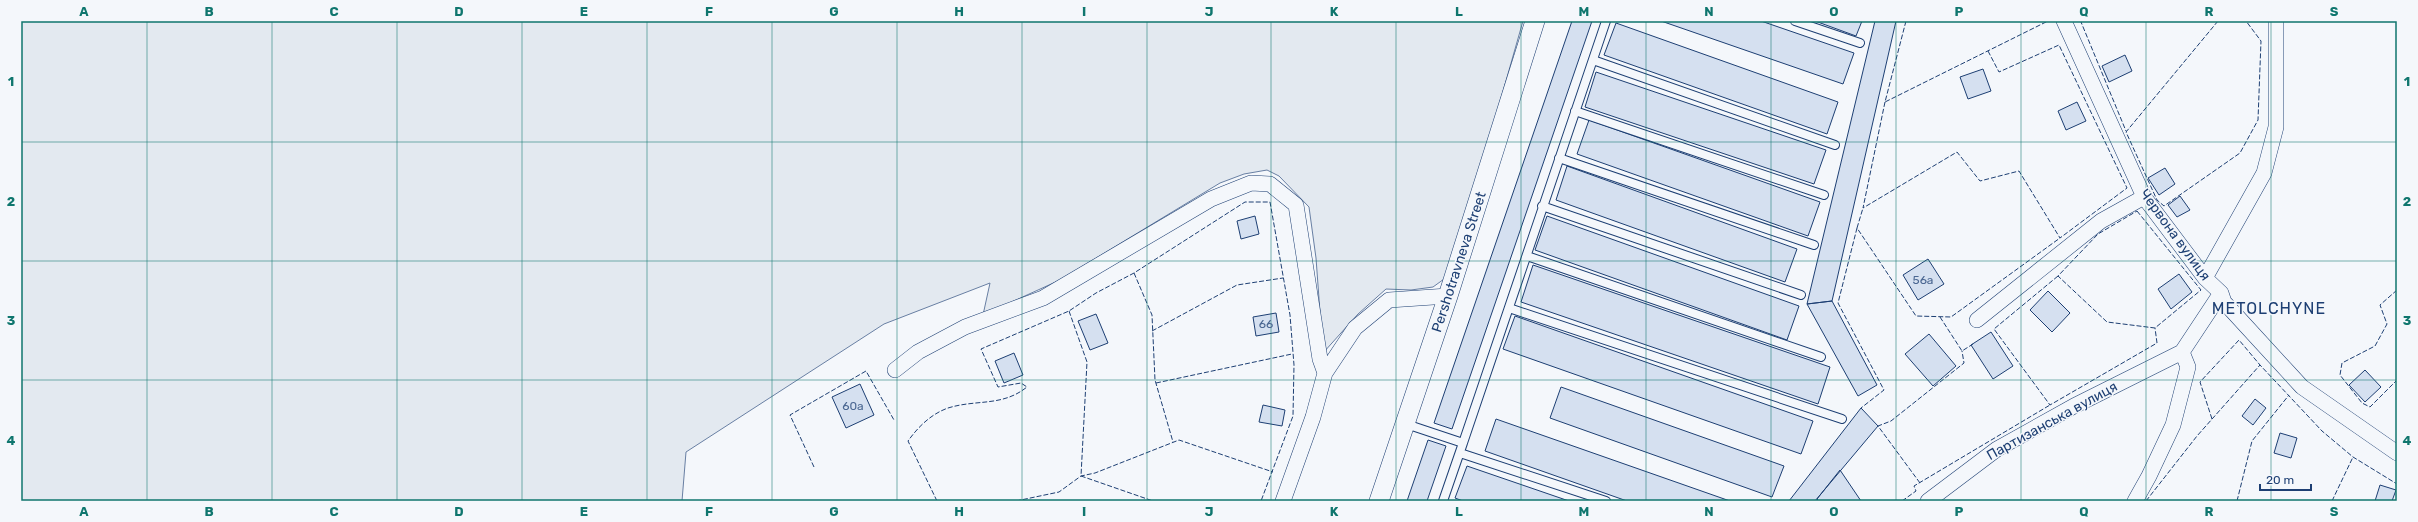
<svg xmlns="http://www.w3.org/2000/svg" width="2418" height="522" font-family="Rubik,sans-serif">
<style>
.green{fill:#e3e9f0;stroke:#687fa3}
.building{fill:#d5e0f0;stroke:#1d3f73}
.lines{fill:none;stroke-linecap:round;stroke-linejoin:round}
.service-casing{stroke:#1d3f73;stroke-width:10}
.minor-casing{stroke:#1d3f73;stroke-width:16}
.tertiary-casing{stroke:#1d3f73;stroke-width:20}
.service{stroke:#f4f7fb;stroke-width:8}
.minor{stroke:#f4f7fb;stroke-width:15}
.tertiary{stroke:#f4f7fb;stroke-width:19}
.fence{stroke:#1d3f73;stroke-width:1;stroke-dasharray:5 2;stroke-linecap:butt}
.grid{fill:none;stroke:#0f766e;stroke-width:1;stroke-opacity:0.55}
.labels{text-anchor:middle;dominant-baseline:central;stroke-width:3;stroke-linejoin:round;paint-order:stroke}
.number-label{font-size:12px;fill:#4b6792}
.street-label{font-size:14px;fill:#1d3f73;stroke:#f4f7fb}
.quarter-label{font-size:16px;letter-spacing:1px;fill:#1d3f73;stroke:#f4f7fb}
.neatline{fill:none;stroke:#0f766e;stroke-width:1.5}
.grid-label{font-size:13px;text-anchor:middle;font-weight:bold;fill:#0f766e}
</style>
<rect width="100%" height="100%" fill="#f4f7fb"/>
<path class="green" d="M21 21H1523L1451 274 1433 287 1411 290 1386 289 1358 314 1323 353 1316 258 1309 207 1279 176 1267 170 1244 174 1220 183 1060 280 983 315 990 283 884 324 686 452 682 501H21Z"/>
<path class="building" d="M1572 21H1592L1452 429 1434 423Z
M1661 21H1761L1854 53 1843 84Z
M1815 21H1862L1856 36Z
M1875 21H1896L1832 301 1807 304Z
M1616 23 1838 102 1827 134 1604 55Z
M2125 55 2132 71 2109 82 2102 66Z
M1983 69 1991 91 1968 99 1960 77Z
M1596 72 1826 150 1814 184 1585 107Z
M2077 102 2086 121 2066 130 2058 111Z
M1589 120 1820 202 1808 236 1577 154Z
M1567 166 1797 249 1785 282 1556 200Z
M2165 168 2175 184 2159 195 2148 178Z
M2180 196 2190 210 2177 217 2168 205Z
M1255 216 1259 234 1241 239 1237 221Z
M1547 216 1799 306 1787 340 1535 250Z
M1928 259 1944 284 1918 300 1903 275Z
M1533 265 1830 367 1818 404 1521 302Z
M2179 274 2192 292 2171 309 2158 289Z
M2048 291 2070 313 2052 332 2030 310Z
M1832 301 1877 385 1858 396 1807 304Z
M1276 313 1279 332 1256 336 1253 317Z
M1096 314 1108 343 1090 350 1078 321Z
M1515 316 1813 421 1801 454 1503 349Z
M1991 332 2013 366 1993 379 1971 345Z
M1929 334 1956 366 1933 386 1905 354Z
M1014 353 1023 375 1004 383 995 361Z
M2365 370 2381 387 2365 402 2349 385Z
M860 384 874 415 846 428 832 397Z
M1561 387 1784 466 1772 497 1550 418Z
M2255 399 2266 408 2253 425 2242 416Z
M1263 405 1285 410 1282 426 1259 422Z
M1861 408 1878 426 1815 501H1789Z
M1496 419 1730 501H1627L1485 451Z
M2280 433 2297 438 2291 458 2274 453Z
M1428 440 1446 446 1427 501H1407Z
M1467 466 1569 501H1463L1455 498Z
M1840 470 1861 501H1819L1817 499Z
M2380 485 2396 490 2392 501H2375Z"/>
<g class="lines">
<g class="service-casing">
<path id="service" d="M1795 21 1860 43
M1593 60 1835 145
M1575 111 1824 195
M1559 158 1814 245
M1542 206 1801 295
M1527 256 1821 357
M1509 308 1842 419
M1406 424 1463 443 1443 501
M1463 443 1606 21
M1460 453 1606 501"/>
</g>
<g class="minor-casing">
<path id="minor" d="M2064 21 2144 197 2205 278 2221 293 2224 302 2302 387 2397 453
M2205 278 2264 173 2276 127V21
M1977 320 2101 221 2144 197
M895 370 918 352 965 327 1043 298 1211 199 1251 183 1270 184 1296 205 1320 359 1325 373 1313 417 1283 501
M1325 373 1355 328 1389 300 1448 296
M1928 501 1997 449 2074 406 2182 352
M2135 501 2149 476 2173 425 2188 367 2182 352 2221 293"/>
</g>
<g class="tertiary-casing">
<path id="tertiary" d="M1379 501 1448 296 1535 21"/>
</g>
<use href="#service" class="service"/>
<use href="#minor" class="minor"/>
<use href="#tertiary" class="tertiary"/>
<path class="fence" d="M1906 21 1885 102 2048 21
M2083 21 2081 22 2126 131
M2218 21 2126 132 2157 200 2164 206 2240 153 2258 120 2261 41 2246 21
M1885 102 1863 208 1957 152 1980 181 2019 171 2060 238 2127 188 2059 45 1999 72 1988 51
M2137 211 2201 290 2155 328 2107 322 2058 276 2098 234Z
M1857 228 1863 208
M1134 273 1152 315 1155 380 1173 442
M2058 276 1994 329 2050 405 2157 343 2155 328
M2397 290 2380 305 2387 324 2375 346 2342 363 2340 375 2362 403 2370 407 2397 380
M1069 311 1087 362 1081 476 1153 501
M1940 317 1962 351 1973 344
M1152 331 1237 285 1283 278
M1156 383 1292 354
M1863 410 1861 408 1884 390 1838 303 1857 228 1916 316 1951 317 2060 238
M2212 419 2200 382 2239 340 2260 365
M814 467 790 415 866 371 894 420
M1920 483 1878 426 1891 421 1964 363 1962 351
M937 501 908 441C918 427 931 414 948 408 977 399 1002 407 1027 387L1021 383 998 387 981 349 1069 311 1096 293 1134 273 1245 202H1270L1290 315 1294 365 1293 416 1261 501
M1016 501 1059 492 1081 476 1095 473 1179 440 1273 472
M1902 501 1916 491 1914 486 2050 405
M2146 501 2197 436 2260 365 2322 431 2353 457 2397 484
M2237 501 2252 441 2289 395
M2332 501 2353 457"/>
</g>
<path class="grid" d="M147 21V501M272 21V501M397 21V501M522 21V501M647 21V501M772 21V501M897 21V501M1022 21V501M1147 21V501M1271 21V501M1396 21V501M1521 21V501M1646 21V501M1771 21V501M1896 21V501M2021 21V501M2146 21V501M2271 21V501M21 142H2397M21 261H2397M21 380H2397"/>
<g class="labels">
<g class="number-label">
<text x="1923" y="280">56а</text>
<text x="1266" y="324">66</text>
<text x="853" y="406">60а</text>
</g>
<g class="street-label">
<text transform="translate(2175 235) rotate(54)">Червона вулиця</text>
<text transform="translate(1459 262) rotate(-72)">Pershotravneva Street</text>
<text transform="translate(2052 421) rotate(-29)">Партизанська вулиця</text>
</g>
<g class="quarter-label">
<text x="2269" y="308">METOLCHYNE</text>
</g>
</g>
<rect width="2418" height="522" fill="none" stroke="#f4f7fb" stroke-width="44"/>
<path d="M2260 484v6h51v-6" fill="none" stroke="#1d3f73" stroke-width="2"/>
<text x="2266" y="484" font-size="12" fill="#1d3f73" stroke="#f4f7fb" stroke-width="3" paint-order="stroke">20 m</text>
<rect x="22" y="22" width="2374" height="478" class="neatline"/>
<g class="grid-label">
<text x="84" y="16">A</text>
<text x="209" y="16">B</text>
<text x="334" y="16">C</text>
<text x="459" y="16">D</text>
<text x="584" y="16">E</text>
<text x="709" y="16">F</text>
<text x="834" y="16">G</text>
<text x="959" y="16">H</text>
<text x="1084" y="16">I</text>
<text x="1209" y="16">J</text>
<text x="1334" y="16">K</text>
<text x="1459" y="16">L</text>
<text x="1584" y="16">M</text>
<text x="1709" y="16">N</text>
<text x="1834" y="16">O</text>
<text x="1959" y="16">P</text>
<text x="2084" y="16">Q</text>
<text x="2209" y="16">R</text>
<text x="2334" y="16">S</text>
<text x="11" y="86">1</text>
<text x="2407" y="86">1</text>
<text x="11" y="206">2</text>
<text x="2407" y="206">2</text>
<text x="11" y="325">3</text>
<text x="2407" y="325">3</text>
<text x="11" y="445">4</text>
<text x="2407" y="445">4</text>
<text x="84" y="516">A</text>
<text x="209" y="516">B</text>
<text x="334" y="516">C</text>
<text x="459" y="516">D</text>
<text x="584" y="516">E</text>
<text x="709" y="516">F</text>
<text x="834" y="516">G</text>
<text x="959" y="516">H</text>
<text x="1084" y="516">I</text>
<text x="1209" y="516">J</text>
<text x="1334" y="516">K</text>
<text x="1459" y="516">L</text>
<text x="1584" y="516">M</text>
<text x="1709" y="516">N</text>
<text x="1834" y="516">O</text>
<text x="1959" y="516">P</text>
<text x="2084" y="516">Q</text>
<text x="2209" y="516">R</text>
<text x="2334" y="516">S</text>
</g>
</svg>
